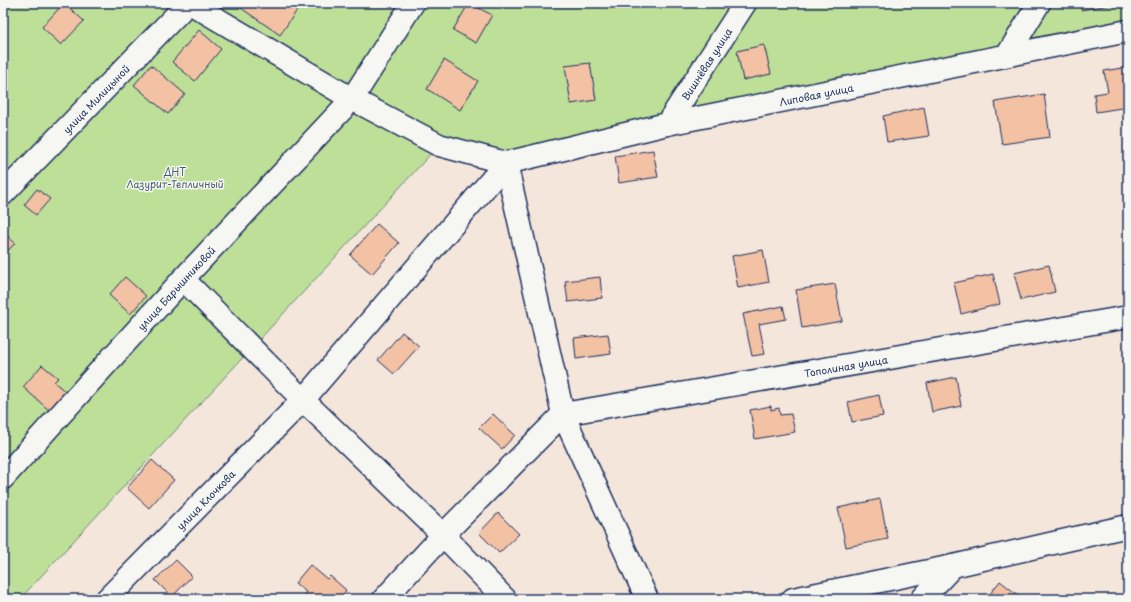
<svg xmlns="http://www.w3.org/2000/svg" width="1131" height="602" font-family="'Playpen Sans',sans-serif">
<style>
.green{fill:#bedf98;stroke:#6c877b}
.building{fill:#f3c1a4;stroke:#1b2f5e}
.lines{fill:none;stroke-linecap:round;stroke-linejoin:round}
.minor-casing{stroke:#1b2f5e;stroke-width:25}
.minor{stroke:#f6f6f2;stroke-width:22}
.labels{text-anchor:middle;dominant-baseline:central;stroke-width:3;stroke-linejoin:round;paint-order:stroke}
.street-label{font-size:10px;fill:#1b2f5e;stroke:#f6f6f2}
.park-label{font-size:10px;fill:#445b6c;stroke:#f6f6f2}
</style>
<rect width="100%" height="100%" fill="#f5e6db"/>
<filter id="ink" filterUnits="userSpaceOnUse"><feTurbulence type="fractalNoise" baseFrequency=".025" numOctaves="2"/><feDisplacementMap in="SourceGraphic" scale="8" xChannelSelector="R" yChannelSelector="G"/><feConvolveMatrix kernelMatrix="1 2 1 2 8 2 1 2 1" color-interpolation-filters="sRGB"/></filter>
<g filter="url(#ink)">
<path class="green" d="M3 3H1128V33L507 156 439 145 20 599H3Z"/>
<path class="building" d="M64 3 84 21 61 45 42 27Z
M245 3H302L280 35 241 8Z
M469 3 492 15 476 43 453 30Z
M1080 3H1114L1115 4 1081 10Z
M199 30 221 49 195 81 172 62Z
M764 45 771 74 743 80 737 51Z
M444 60 478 81 460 110 427 89Z
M590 63 596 100 571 104 565 66Z
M151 65 185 94 168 114 134 85Z
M1128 67V107L1096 112 1094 94 1108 92 1104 71Z
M1044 94 1050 137 1002 144 995 102Z
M924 107 929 136 887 142 883 116Z
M653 150 658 177 619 183 615 156Z
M37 189 50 199 36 215 24 205Z
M377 224 399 243 372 274 350 255Z
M3 232 15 243 3 256Z
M763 250 769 282 738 288 732 256Z
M1049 265 1055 292 1021 300 1014 273Z
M993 274 1000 304 961 314 954 283Z
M125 277 146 296 130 314 109 295Z
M600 277 602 298 568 302 565 281Z
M835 284 842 321 802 328 796 290Z
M783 306 786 319 759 324 765 354 752 356 743 314Z
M402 332 419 346 394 374 378 360Z
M608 334 611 354 576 359 574 338Z
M42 365 58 378 54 382 67 393 51 412 23 387Z
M956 377 961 406 932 412 927 383Z
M879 395 883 416 852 422 848 402Z
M771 406V410L779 408 780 415 791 414 795 432 755 439 750 410Z
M493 414 515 435 502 449 479 428Z
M152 460 174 480 149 508 127 488Z
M880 499 888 539 846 547 838 508Z
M498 513 519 534 499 553 479 533Z
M176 560 192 576 172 597 155 580Z
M310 565 327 579 330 576 346 590 340 599H300L306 592 295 583Z
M1000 581 1023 599H986Z"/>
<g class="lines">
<g class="minor-casing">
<g id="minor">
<path id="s1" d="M190 3 352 99 439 145 506 163 667 124 1128 31"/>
<path d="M1008 54 1039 3"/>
<path id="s2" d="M667 124 745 3"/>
<path d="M506 163 563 414 647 599"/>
<path id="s3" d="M3 194 188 3"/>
<path d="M183 279 303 400 443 535 505 599"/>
<path id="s4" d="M563 414 1128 317"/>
<path id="s5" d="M3 478 183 279 352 99 413 3"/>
<path id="s6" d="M107 599 303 400 506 163"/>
<path d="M384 599 443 535 563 414"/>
<path d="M793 599 953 566 1128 526"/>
<path d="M922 599 953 566"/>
</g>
</g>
<use href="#minor" class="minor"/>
</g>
</g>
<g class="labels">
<g class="street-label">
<text stroke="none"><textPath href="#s2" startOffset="72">Вишнёвая улица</textPath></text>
<text stroke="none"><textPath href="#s1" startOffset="674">Липовая улица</textPath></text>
<text stroke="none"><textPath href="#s3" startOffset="133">улица Милицыной</textPath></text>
<text stroke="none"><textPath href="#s5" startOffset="257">улица Барышниковой</textPath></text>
<text stroke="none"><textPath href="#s4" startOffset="287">Тополиная улица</textPath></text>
<text stroke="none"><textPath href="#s6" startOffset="140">улица Клочкова</textPath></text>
</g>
<g class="park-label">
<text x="175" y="171">ДНТ<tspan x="175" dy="12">Лазурит-Тепличный</tspan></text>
</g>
</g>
<rect width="1131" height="602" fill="none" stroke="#f6f6f2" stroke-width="16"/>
<rect x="8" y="8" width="1115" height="586" fill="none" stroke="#1b2f5e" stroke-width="1.5" filter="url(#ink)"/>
</svg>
